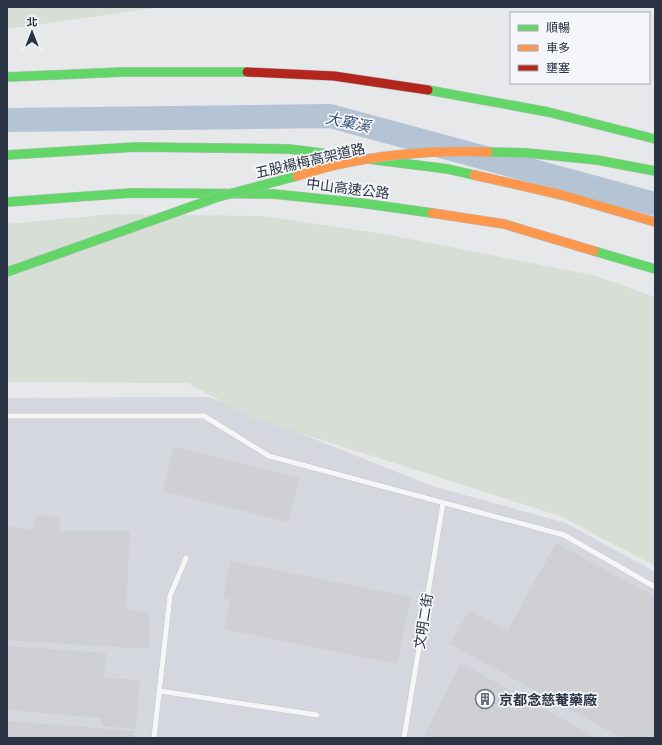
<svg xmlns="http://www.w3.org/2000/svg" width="662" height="745" font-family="Manrope,'Noto Sans TC',sans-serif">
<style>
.built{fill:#d4d7dd}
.green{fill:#d6ded6}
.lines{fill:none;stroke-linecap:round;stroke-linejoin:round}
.river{stroke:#b4c4d5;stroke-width:24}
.building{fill:#ced0d3}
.lane-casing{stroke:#c4c6c8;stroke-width:6}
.fast-casing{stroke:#b8bbbf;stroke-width:10}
.slow-casing{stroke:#b8bbbf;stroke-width:10}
.jam-casing{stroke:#b8bbbf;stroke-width:10}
.lane{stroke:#f5f6f7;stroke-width:5}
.fast{stroke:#63d668;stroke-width:9}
.slow{stroke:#ff974d;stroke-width:9}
.jam{stroke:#b3261e;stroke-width:9}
.fast-bridge-casing{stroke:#b8bbbf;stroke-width:10;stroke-linecap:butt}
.slow-bridge-casing{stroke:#b8bbbf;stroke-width:10;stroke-linecap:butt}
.fast-bridge{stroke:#63d668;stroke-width:9}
.slow-bridge{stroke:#ff974d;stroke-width:9}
.labels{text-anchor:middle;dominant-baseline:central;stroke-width:3.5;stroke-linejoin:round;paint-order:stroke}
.street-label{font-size:14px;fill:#2b3445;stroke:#f4f6f9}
.poi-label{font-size:14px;font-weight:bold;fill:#2b3445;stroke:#f4f6f9;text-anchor:start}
.water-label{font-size:15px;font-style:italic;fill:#34527a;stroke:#f4f6f9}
</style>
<rect width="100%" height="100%" fill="#e6e8ea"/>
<path class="built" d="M209 397 432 486 566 523 655 572V738H7V398Z"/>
<path class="green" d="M7 7H162L7 29Z
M113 214 262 216 384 234 596 276 655 297V566L560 516 250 417 188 383 7 382V224Z"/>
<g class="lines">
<path class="river" d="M7 120 330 116 655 204"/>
</g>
<path class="building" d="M174 447 299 478 288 522 163 491Z
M36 515 59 517 60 531H130L126 608 149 614V649L7 640V526L33 530Z
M556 543 655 597V738H622L450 644 469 610 507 631Z
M230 561 411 597 397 664 224 629 230 600 223 598Z
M7 646 106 653 104 678 140 680 136 729 101 726V718L7 710Z
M461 663 597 738H430L425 735Z
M7 721 135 731 134 738H7Z"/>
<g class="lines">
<g class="lane-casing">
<path id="lane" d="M7 416H204L269 456 564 535 655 587
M160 691 317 715
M154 738 170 596 186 558
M404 738 443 503"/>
</g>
<g class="fast-casing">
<path id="fast" d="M7 77 124 72H247
M428 90 548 112 655 139
M7 155 136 147 289 149 448 169 474 175
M7 202 131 193 274 194 361 203 432 213
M594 251 655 269"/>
</g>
<g class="slow-casing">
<path id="slow" d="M474 175 562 195 655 222
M432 213 504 224 594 251"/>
</g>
<g class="jam-casing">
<path id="jam" d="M247 72 334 76 428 90"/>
</g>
<use href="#lane" class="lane"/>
<use href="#fast" class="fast"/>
<use href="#slow" class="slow"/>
<use href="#jam" class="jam"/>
<g class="fast-bridge-casing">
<path id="fast-bridge" d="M488 152 527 153 597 160 655 171
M7 272 218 197 297 176"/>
</g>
<g class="slow-bridge-casing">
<path id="slow-bridge" d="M297 176C310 172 323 168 336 165 385 154 438 150 488 152"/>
</g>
<use href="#fast-bridge" class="fast-bridge"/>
<use href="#slow-bridge" class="slow-bridge"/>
</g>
<defs>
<g id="building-ring" transform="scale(1)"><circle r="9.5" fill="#f4f6f9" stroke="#6c737f" stroke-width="1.5"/><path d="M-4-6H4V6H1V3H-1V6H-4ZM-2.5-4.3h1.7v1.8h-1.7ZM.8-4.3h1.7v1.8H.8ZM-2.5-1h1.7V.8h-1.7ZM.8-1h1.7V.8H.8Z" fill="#6c737f"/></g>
</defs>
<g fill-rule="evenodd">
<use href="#building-ring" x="485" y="699"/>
</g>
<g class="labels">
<g class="street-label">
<text transform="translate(310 160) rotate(-13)">五股楊梅高架道路</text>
<text transform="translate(348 188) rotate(7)">中山高速公路</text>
<text transform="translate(423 621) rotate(-81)">文明二街</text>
</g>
<g class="poi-label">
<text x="499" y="699">京都念慈菴藥廠</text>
</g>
<g class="water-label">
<text transform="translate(348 122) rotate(12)">大窠溪</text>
</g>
</g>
<rect width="662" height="745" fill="none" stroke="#2b3445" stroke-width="16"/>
<rect x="510" y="12" width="140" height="72" fill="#f4f6f9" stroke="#a4a8b1"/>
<rect x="518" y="25" width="20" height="6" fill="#63d668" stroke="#a4a8b1"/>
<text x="546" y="32" font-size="12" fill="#2b3445">順暢</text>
<rect x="518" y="45" width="20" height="6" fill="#ff974d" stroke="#a4a8b1"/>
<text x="546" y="52" font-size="12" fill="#2b3445">車多</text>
<rect x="518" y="65" width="20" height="6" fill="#b3261e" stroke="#a4a8b1"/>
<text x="546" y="72" font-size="12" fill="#2b3445">壅塞</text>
<g transform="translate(32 32)" stroke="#f4f6f9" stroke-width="3" paint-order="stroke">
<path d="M0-3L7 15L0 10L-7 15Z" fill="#2b3445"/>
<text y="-6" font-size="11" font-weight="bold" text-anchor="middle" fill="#2b3445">北</text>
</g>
</svg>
